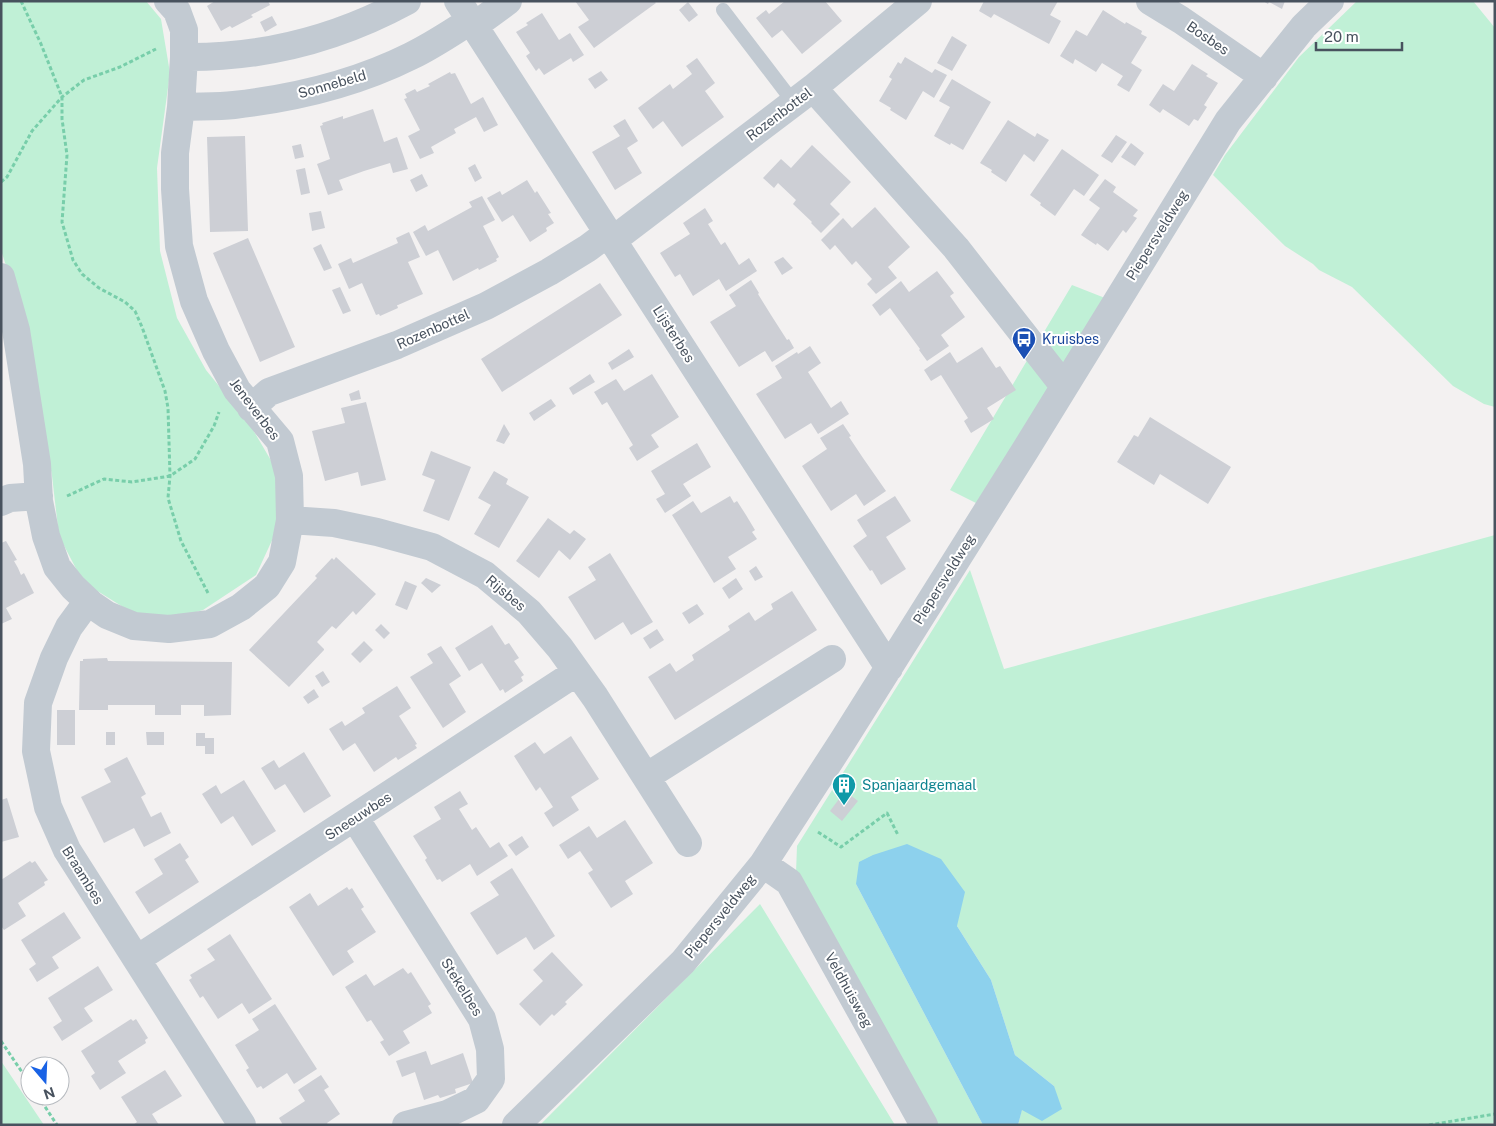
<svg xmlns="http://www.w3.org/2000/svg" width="1496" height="1126" font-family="'Public Sans',sans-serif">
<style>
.green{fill:#c0f0d6}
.water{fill:#8dd1ed}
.building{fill:#cdcfd5}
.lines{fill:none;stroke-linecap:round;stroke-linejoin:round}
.path{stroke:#78ceaa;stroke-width:3;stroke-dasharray:4 2.5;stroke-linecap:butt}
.lane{stroke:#c2cad2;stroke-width:14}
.street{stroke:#c2cad2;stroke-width:28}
.labels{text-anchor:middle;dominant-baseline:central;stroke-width:4;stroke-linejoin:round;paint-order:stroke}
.street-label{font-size:14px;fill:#48525e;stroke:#fff}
.transit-label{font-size:14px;fill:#164399;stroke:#fff;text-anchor:start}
.culture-label{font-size:14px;fill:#0d838f;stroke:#fff;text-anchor:start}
</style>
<rect width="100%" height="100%" fill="#f3f1f1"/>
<path class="green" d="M1 1H146L161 19 170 73 157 168 160 251 177 318 206 370 249 423 276 469 280 523 256 575 203 610 172 619 131 612 83 582 59 536 52 476 28 335 1 250Z
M1357 1H1473L1495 28V407L1484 404 1453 386 1352 287 1319 270 1313 264 1285 246 1213 175 1225 155 1299 57Z
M1072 285 1105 298 978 504 950 490Z
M1495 535V1123L1484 1125H1018L1022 1109 1054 1086 1015 1055 991 980 957 926 856 884 983 1125H937L796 873 797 846 970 570 1004 669Z
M760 904 895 1125H540Z
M1 1061 44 1125H1Z"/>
<path class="water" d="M907 844 941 859 965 892 957 926 991 980 1015 1055 1054 1086 1062 1109 1042 1121 1022 1110 1018 1125H983L856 884 859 862 873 855Z"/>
<path class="building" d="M215 1H268L270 5 251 15 253 17 232 28 230 26 221 31 207 6Z
M575 1H654L656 3 594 48 578 27 589 20Z
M785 1H825L842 21 802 54 782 30 772 38 756 18 766 10 769 14Z
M984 1H1058L1050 15 1061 21 1049 44 994 14 991 18 979 11Z
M1263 1H1285L1282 9 1269 2 1268 4Z
M688 2 698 15 689 22 679 10Z
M1103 10 1125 24 1126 22 1142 31 1141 34 1147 37 1131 63 1142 70 1129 92 1117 85 1123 76 1102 63 1096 72 1075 59 1073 64 1060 56 1076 30 1087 36Z
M542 13 559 40 570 33 584 55 573 62 571 58 544 75 539 68 536 71 526 56 530 53 516 32 528 25 526 23Z
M272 16 277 25 265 32 260 22Z
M952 36 967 45 952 71 937 63Z
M905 57 932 73 935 69 947 75 934 98 923 91 906 120 890 110 891 108 879 101 892 79 889 77 898 62 901 64Z
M697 58 715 83 705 91 724 117 682 147 663 121 653 129 638 108 670 84 673 89 692 74 686 66Z
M1192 64 1208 74 1206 76 1218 83 1204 105 1207 107 1198 121 1194 119 1189 126 1163 109 1160 113 1149 105 1163 84 1174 91Z
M601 71 608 80 595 89 588 79Z
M450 72 451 74 455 73 471 104 483 97 498 125 484 132 476 117 454 129 456 133 431 147 434 153 420 159 408 136 420 130 404 99 407 98 405 94 415 89 417 92 430 86 428 84Z
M952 79 991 102 963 150 951 143 950 145 934 136 950 107 939 101Z
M373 109 384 142 397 137 408 169 393 173 390 163 364 171 339 180 343 190 328 195 317 164 330 159 320 126 323 125 322 123 343 116V119Z
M625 119 638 141 627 148 642 173 615 190 592 152 620 136 613 126Z
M1008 120 1035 137 1037 133 1049 140 1034 162 1024 154 1006 182 991 172 992 170 980 163Z
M1116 135 1127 142 1112 163 1101 156Z
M245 136 248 231 210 232 207 137Z
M1131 143 1144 153 1135 166 1121 157Z
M301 144 304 157 295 159 292 146Z
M812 145 851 182 830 204 840 214 821 233 811 223 812 222 793 204 796 200 778 183 774 188 763 178 781 159 791 168Z
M1062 149 1099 175 1084 196 1074 189 1055 216 1040 205 1041 203 1030 195Z
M475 164 482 178 475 182 468 168Z
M305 168 310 193 301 195 296 170Z
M422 174 428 186 416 192 410 180Z
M1105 179 1116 187 1113 192 1138 210 1133 216 1137 218 1126 233 1123 230 1108 251 1097 243 1096 245 1081 235 1100 208 1089 200Z
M527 180 535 193 537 191 551 213 548 214 554 223 546 228 547 231 530 242 513 215 502 222 487 198 500 191 502 195Z
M482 196 495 220 483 226 499 257 496 259 497 261 479 270 478 268 453 281 438 250 426 256 413 232 425 225 428 231 472 207 469 202Z
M875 207 910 247 888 267 897 278 876 294 867 284 872 279 856 261 852 265 835 245 830 250 821 240 843 218 852 228Z
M705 208 713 221 708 224 721 245 725 242 739 265 749 258 757 271 726 291 719 279 693 296 680 274 675 277 660 253 690 234 683 223Z
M321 211 325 228 312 231 309 213Z
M409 232 420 257 408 262 423 294 398 305H397L398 308 380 316 379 314 376 315 362 283 349 289 338 264 351 258 353 263 398 243 396 238Z
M248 238 295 347 260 362 213 253Z
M321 244 332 268 324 271 313 248Z
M783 257 793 268 782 275 774 262Z
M937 271 954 293 950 296 965 317 941 335 949 346 927 361 919 350 920 349 890 308 880 316 872 305 901 281 909 292Z
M751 280 759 293 758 294 771 315 787 340 789 339 794 348 772 362 765 351 739 367 710 322 736 306 729 295Z
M600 283 622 315 502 392 481 359Z
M340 287 351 311 343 314 332 290Z
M810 346 821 363 808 372 831 408 841 401 849 414 818 434 811 423 785 439 756 394 782 378 775 366 797 352 798 354Z
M982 347 996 368 1000 366 1016 390 987 408 994 419 971 433 964 421 968 418 941 375 931 381 924 370 950 352 957 363Z
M629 349 634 357 612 370 608 363Z
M590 374 595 382 573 395 569 388Z
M652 374 679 417 651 435 659 447 637 461 629 448 633 445 607 402 602 405 594 392 616 379 624 391Z
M359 390 361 399 351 401 349 394Z
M551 399 556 406 534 421 529 413Z
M366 402 386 480 361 486 358 472 325 481 312 431 345 423 341 408Z
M1150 417 1231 467 1208 504 1160 474 1154 485 1117 462 1134 435 1138 437Z
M504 424 510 434 504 444 496 441Z
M843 424 851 436 849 437 863 458 886 491 864 506 856 494 831 511 802 466 827 449 820 438Z
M697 443 711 467 683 484 691 496 665 513 656 499 665 494 651 471Z
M431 451 471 467 449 521 423 511 435 480 422 475Z
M494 471 508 479 506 484 529 497 499 548 474 534 491 505 478 498Z
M730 496 734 503 737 501 746 515 755 530 752 532 757 539 728 557 736 569 714 583 672 515 693 501 701 513Z
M895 496 911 521 886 537 906 569 881 585 872 570 870 571 853 546 867 536 857 520Z
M548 518 570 534 574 530 586 539 570 560 559 550 539 578 516 561Z
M6 541 17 560 14 561 18 568 21 575 24 573 34 593 6 608 12 619 1 624V543Z
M610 553 653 622 631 635 623 622 595 640 568 597 596 580 588 567Z
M336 557 376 594 356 615 353 611 336 629 332 626 317 642 324 649V650L289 687 249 650 317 578 315 576 332 558 334 560Z
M756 566 763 577 755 581 749 571Z
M426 578 441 585 432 593 421 583Z
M736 578 743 589 729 599 722 588Z
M405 581 417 586 407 610 395 605Z
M792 591 817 630 675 720 648 677 670 663 676 672 694 660 692 655 730 630 728 626 749 612 755 621 773 609 771 604Z
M697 604 704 614 689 624 682 613Z
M381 624 390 633 384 639 375 630Z
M492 625 505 645 509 643 519 658 514 661 524 675 521 677 523 681 505 693 503 689 500 691 482 663 469 671 455 648Z
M657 629 664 640 650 649 643 638Z
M364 641 373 650 360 663 351 654Z
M441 646 461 676 449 684 466 712 443 728 410 677 433 663 427 654Z
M107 658 108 661 232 662 231 715 204 716V705H181V715H155V705H108V710H79L80 661H83V659Z
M323 671 330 682 322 687 315 676Z
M397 686 411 708 399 716 417 744 415 745 417 748 398 760 396 757 374 772 355 743 343 751 329 729 342 721 345 726 365 713 362 708Z
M314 689 319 697 308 704 303 697Z
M57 710H75V745H57Z
M106 732H115V745H106Z
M146 732H164V745H147Z
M196 733H205V738H214V754H205V746H196Z
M571 736 599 779 571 797 579 810 553 827 544 813 553 807 540 787 536 791 514 756 535 742 544 754Z
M304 752 331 796 304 813 285 784 275 790 261 768 274 760 279 768Z
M127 757 146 794 141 797 151 817 161 812 171 833 144 847 134 828 104 843 81 797 111 782 104 769Z
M244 780 276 831 252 846 233 816 221 824 202 794 216 785 221 794Z
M460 791 468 804 459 809 472 830 476 827 490 848 499 842 508 856 477 876 470 864 442 882 440 879 437 880 425 860 427 858 413 836 441 819 434 807Z
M845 791 858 801 842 821 830 811Z
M7 798 19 837 1 842V800Z
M625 820 653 863 625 881 633 894 611 908 588 873 593 870 580 851 568 859 559 845 589 826 597 838Z
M522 836 529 847 516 856 508 845Z
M180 843 189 857 185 860 199 882 149 914 135 892 163 874 154 859Z
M30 861 32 863 35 861 48 880 44 882 45 885 18 903 26 916 4 930 1 926V880Z
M512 868 555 936 534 950 526 937 497 955 470 913 499 895 490 882Z
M347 887 349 890 352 888 364 907 361 909 376 932 347 951 354 962 333 976 289 907 310 893 318 906Z
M64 912 81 938 52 957 59 968 37 982 29 969 36 964 21 940Z
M230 934 272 999 249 1014 242 1003 218 1019 203 996 200 998 189 980 192 978 190 975 215 960 207 949Z
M552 952 583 985 565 1002 567 1004 554 1016 552 1014 540 1026 519 1004 543 981 533 970Z
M98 966 113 990 84 1008 93 1021 62 1041 53 1027 62 1021 48 998Z
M403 968 408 974 411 972 431 1004 428 1006 432 1013 403 1031 410 1043 389 1056 380 1042 384 1040 371 1020 367 1022 345 987 366 974 374 986Z
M275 1004 317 1069 294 1084 287 1073 263 1089 261 1086 257 1088 246 1070 249 1068 235 1045 259 1030 252 1019Z
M131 1019 133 1021 136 1019 148 1038 145 1040 146 1043 118 1061 126 1073 100 1090 91 1076 95 1073 81 1051Z
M426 1051 431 1065 463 1053 473 1083 455 1089 456 1093 440 1098 438 1095 424 1100 415 1072 402 1077 396 1061Z
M165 1070 182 1096 152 1114 159 1125H133L137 1122 121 1097Z
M321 1075 329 1087 324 1090 340 1114 327 1123 328 1125H283L279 1118 305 1101 298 1090Z"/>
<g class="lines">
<path class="path" d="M21 1 41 44 62 97V119L67 155 62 222 73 260 82 274 99 288 125 302 135 311 142 327 165 391 168 408 170 476 168 498 181 541 208 593
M1 182 7 177 32 131 62 97 84 80 120 67 156 49
M67 496 104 479 132 482 170 476 195 459 214 426 219 412
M818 832 841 847 887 813 898 835
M1 1041 30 1084
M38 1096 57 1125
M1429 1125 1495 1114"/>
<path class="lane" d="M723 10 794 103"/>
<path class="street" d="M458 1 889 668
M1150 1 1181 20 1264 77
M474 26 508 1
M184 57C263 58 339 38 407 1
M813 88 956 248 1064 386
M181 107C198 106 217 107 234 105 295 98 357 83 411 56 432 46 451 33 470 21
M613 240 813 88 918 1
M1 277 16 330 37 464 39 501 46 536 57 567 73 587 91 604 107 615 134 626 169 629 210 624 241 607 267 586 282 562 290 520 289 476 280 441 237 390 216 351 194 301 179 246 175 189V153L181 107 184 57V30L177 11 168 1
M251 408 269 392 397 345 486 306 549 272 588 248 608 233
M1 502 10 498 39 496
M290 520 334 523 377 532 432 547 485 575 529 612 560 648 595 697 688 843
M88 601 69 627 54 658 38 703 36 751 48 807 67 850 242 1125
M646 777 832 659
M355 818 482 1019 490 1049 491 1079 476 1100 447 1114 406 1125
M763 864 789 882 924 1125
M137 959 577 672
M516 1125 683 962 763 864 842 742 1026 449 1228 121 1304 26 1330 1"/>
</g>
<defs>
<g id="bus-pin" transform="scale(1.25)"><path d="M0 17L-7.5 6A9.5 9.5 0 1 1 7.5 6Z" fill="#1a4fb4" stroke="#fff"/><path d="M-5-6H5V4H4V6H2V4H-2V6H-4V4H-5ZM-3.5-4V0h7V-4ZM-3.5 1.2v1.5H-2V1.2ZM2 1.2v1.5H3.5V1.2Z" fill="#fff"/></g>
<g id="building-pin" transform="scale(1.25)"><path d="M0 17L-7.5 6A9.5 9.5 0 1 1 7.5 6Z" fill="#0f9aa8" stroke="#fff"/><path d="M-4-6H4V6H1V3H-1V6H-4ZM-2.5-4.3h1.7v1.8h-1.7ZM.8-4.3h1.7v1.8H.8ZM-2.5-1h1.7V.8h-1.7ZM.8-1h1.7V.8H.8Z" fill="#fff"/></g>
</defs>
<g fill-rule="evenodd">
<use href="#bus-pin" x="1024" y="339"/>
<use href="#building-pin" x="844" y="785"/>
</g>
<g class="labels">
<g class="street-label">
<text transform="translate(1208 38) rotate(34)">Bosbes</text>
<text transform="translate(332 84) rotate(-16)">Sonnebeld</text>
<text transform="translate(779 114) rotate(-37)">Rozenbottel</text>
<text transform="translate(1157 235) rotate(-58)">Piepersveldweg</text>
<text transform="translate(433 329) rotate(-24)">Rozenbottel</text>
<text transform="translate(674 334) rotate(57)">Lijsterbes</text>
<text transform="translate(255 409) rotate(53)">Jeneverbes</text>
<text transform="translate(944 579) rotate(-58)">Piepersveldweg</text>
<text transform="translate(506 593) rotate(40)">Rijsbes</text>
<text transform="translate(358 816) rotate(-33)">Sneeuwbes</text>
<text transform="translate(83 875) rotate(58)">Braambes</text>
<text transform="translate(720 916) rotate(-51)">Piepersveldweg</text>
<text transform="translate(462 987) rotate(58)">Stekelbes</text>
<text transform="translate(849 990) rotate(61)">Veldhuisweg</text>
</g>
<g class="transit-label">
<text x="1042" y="339">Kruisbes</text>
</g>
<g class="culture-label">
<text x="862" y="785">Spanjaardgemaal</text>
</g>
</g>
<rect width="1496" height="1126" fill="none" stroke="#48525e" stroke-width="5"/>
<g transform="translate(45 1081) rotate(161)"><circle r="24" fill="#ffffff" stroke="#b6babf"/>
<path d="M0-4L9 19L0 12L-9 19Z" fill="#1962e5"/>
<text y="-8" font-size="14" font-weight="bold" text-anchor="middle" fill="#48525e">N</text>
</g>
<path d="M1316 42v8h86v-8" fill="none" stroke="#48525e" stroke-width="2.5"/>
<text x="1324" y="42" font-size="15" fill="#48525e" stroke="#ffffff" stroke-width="4" paint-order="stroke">20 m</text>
</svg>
